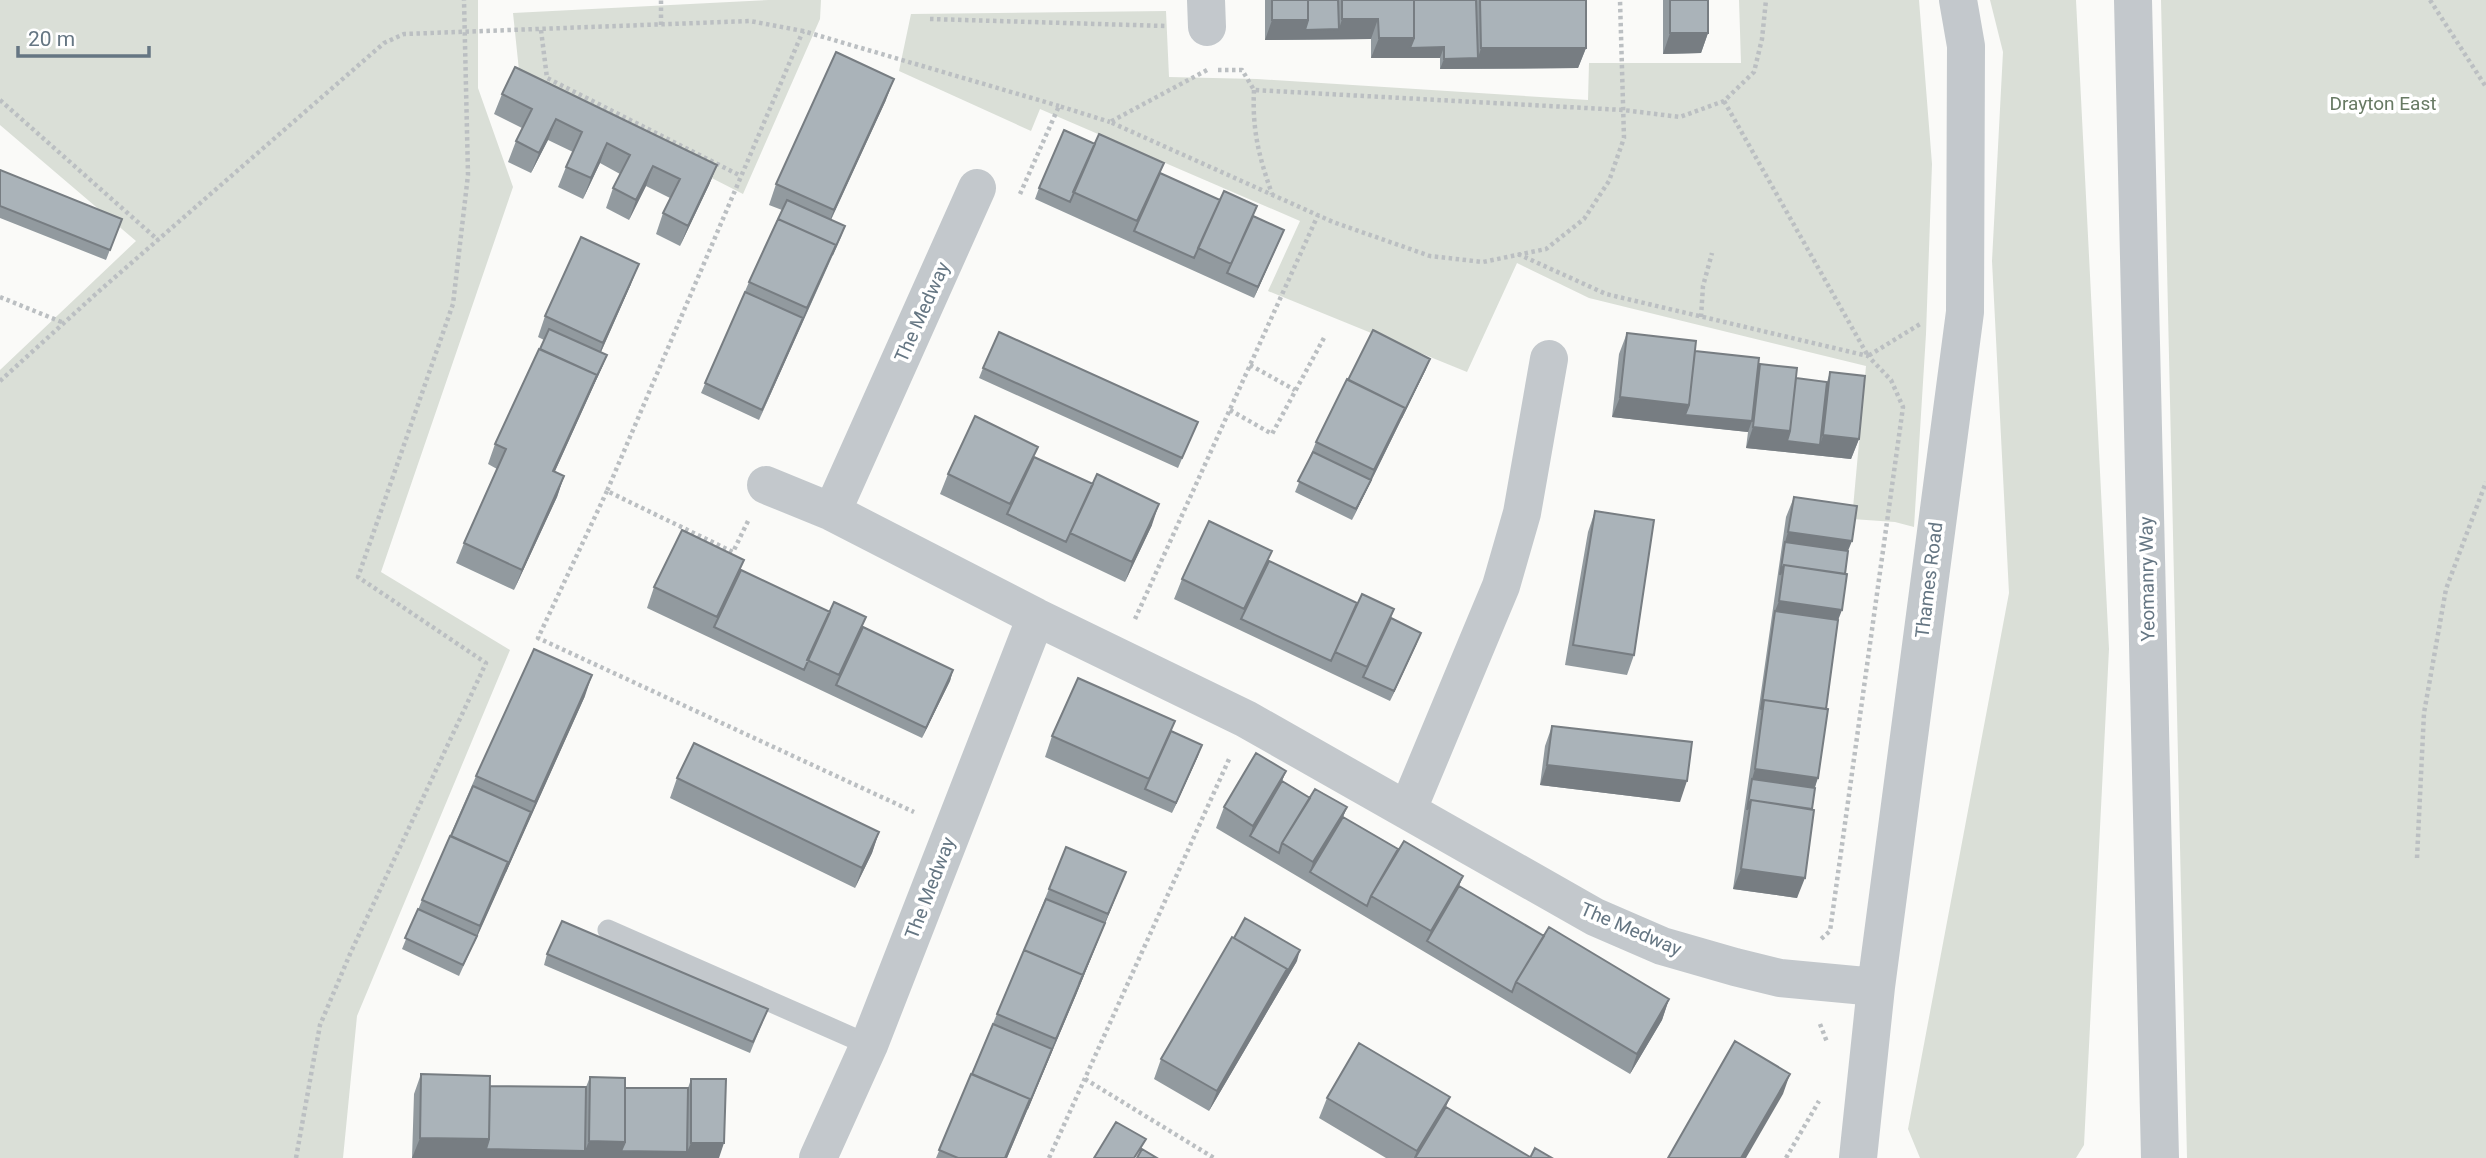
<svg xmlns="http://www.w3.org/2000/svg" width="2486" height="1158" font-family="Roboto,sans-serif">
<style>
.green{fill:#dadfd7}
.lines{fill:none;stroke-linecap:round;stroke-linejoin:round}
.path{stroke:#bbbfc2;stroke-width:4.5;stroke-dasharray:3.5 3.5;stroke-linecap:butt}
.service{stroke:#c3c8cc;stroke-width:21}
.minor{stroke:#c3c8cc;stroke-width:38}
.tertiary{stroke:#c3c8cc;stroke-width:38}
.wall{fill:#929a9f}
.shaded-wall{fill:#777d82}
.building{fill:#aab3b9;stroke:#777d82;stroke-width:2}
.labels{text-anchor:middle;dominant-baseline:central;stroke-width:7;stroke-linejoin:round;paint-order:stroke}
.park-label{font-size:19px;fill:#687a64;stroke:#fff}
.street-label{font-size:19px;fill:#657683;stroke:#fff}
</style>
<rect width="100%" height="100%" fill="#fafaf8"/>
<path class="green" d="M0 0H478V88L513 187 381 572 510 650 357 1016 343 1158H0V370L136 241 0 125Z
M769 0H821L820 19 743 194 520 80 513 13Z
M1739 0H1919L1932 164 1926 334 1914 527 1895 522 1852 519 1866 366 1589 298 1517 263 1467 372 1268 291 1300 221 1040 109 1031 131 899 71 911 14 1166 11 1169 77 1257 79 1588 100 1589 63H1741Z
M1990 0H2076L2109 649 2084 1145 2076 1158H1920L1908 1129 2009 593 1992 261 2003 52Z
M2161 0H2486V1158H2187Z"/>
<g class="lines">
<path class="path" d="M2430 0 2486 87
M930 19 1166 26
M661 25V0
M541 30 547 78 741 176
M1207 70 1110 122 1333 222 1430 256 1483 262 1546 249 1584 219 1609 181 1624 138 1620 0
M1218 70H1242L1254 90 1623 110 1680 117 1724 101 1754 72 1762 39 1766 0
M1254 90C1252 130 1259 157 1272 194
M0 100 158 240
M1724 101 1868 356 1920 324
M1020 194 1059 106 1110 122
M1518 254 1606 294 1868 356 1891 380 1903 407 1830 931 1821 939
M0 297 64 323
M1701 317 1703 286 1712 253
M1250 365 1295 390
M0 381 98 292 384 43 404 34 750 21 803 31
M1230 410 1272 434 1325 336
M607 491 538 638 914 812
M748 521 733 552 607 491 803 31 1059 106
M1135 619 1318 215
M2417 858 2424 713 2446 589 2486 482
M1820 1024 1827 1042
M1085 1079 1214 1158
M296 1158 320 1025 350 954 486 663 358 577 453 304 468 175 464 0
M1049 1158 1230 757
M1786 1158 1819 1101"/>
<path class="service" d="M608 930 869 1045"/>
<path class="minor" d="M1206 0 1207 27
M766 485 832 512 1036 617 1246 719 1595 917 1662 946 1735 967 1780 978 1876 987
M832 512 977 188
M1408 809 1501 586 1522 513 1549 359
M818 1158 869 1045 1036 617
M1858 1158 1876 987 1965 312 1966 46 1958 0"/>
<path class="tertiary" d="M2133 0 2160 1158"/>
</g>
<path class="wall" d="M1265 0H1586V48L1578 68 1440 69V58H1371V39L1265 40Z
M1663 0H1708V33L1701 53 1663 54Z
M502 94 717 165 709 185 680 246 656 234 663 213 670 198 646 186 629 220 606 208 613 188 620 174 600 163 583 199 558 187 566 167 573 152 548 140 531 173 508 162 516 141 522 128 494 114Z
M886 100 831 220 845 226 841 237 759 420 701 393 749 282 782 210 769 205 776 184Z
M0 170 122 219 106 260 0 218Z
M1160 173 1284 230 1254 298 1035 199 1039 188Z
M631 284 601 352 607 355 603 365 555 471 564 476 557 497 514 590 456 563 464 543 497 469 488 464 495 444 544 340 538 337 545 316Z
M1627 333 1695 351 1757 374 1760 364 1796 378 1827 382 1830 372 1859 439 1851 459 1746 448 1748 432 1612 417 1619 354Z
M983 368 1198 422 1178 468 979 378Z
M1426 369 1352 520 1295 492 1316 442Z
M1034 457 1152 525 1125 582 940 494 948 474Z
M1794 497 1848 551 1815 788 1797 898 1733 889 1786 517Z
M1595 511 1634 655 1627 675 1565 665 1588 532Z
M1269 561 1357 603 1394 609 1391 618 1417 643 1390 701 1174 599 1182 579Z
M741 570 953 670 950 681 922 738 647 608 654 587Z
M585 696 459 976 402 949 422 900 476 776Z
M1552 726 1680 802 1540 785 1545 746Z
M1171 731 1198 756 1172 813 1045 757 1052 736Z
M1286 771 1282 781 1310 798 1347 807 1343 817 1398 849 1463 876 1459 886 1544 936 1669 999 1662 1020 1630 1074 1216 828 1224 807Z
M677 778 879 832 872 853 855 888 670 798Z
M1066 847 1126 872 1076 995 1007 1158H936L1024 950Z
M547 954 768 1009 750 1053 544 965Z
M1297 961 1209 1111 1154 1079 1161 1059Z
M421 1074 490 1086 586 1087 590 1077 625 1088H688L691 1079 719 1158H412L414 1094Z
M1327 1098 1446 1107 1530 1157 1552 1158H1386L1319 1118Z"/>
<path class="shaded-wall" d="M1342 19H1378L1371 39 1265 40 1272 20H1308L1339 29Z
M1670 33H1708L1701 53 1663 54Z
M1379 38H1414L1444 47 1440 58H1371Z
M1481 48H1586L1578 68 1440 69 1444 59 1478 58Z
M894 79 886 100 826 230 834 210Z
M556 119 548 140 531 173 539 153Z
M607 143 600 163 583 199 591 178Z
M717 165 709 185 680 246 688 226Z
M653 166 646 186 629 220 636 200Z
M1284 230 1280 240 1254 298 1258 287Z
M836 245 828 265 759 420 807 308Z
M639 264 631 284 596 363 603 343Z
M607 355 603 365 546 491 553 471Z
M1430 359 1426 369 1352 520 1374 470Z
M1620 397 1689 405 1681 425 1612 417Z
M1685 415 1752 421 1748 432 1681 425Z
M1753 427 1790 431 1820 445 1823 435 1859 439 1851 459 1746 448Z
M564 476 557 497 514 590 522 570Z
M1159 504 1152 525 1125 582 1132 562Z
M1788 532 1852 541 1844 561 1785 542Z
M1779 601 1842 610 1834 631 1775 611Z
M1421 633 1417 643 1390 701 1394 691Z
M953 670 950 681 922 738 926 728Z
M592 675 585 696 473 946 480 926Z
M1202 745 1198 756 1172 813 1176 803Z
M1547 765 1687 781 1680 802 1540 785Z
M1755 769 1818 778 1811 799 1752 779Z
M1286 771 1278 791 1250 836 1253 826Z
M1347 807 1339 827 1310 872 1313 862Z
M879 832 872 853 855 888 862 868Z
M1741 869 1805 878 1797 898 1733 889Z
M1126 872 1076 995 1007 1158H1005L1083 975 1079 984Z
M1463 876 1455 896 1427 941 1431 931Z
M1300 950 1297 961 1209 1111 1217 1091 1287 969Z
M1669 999 1662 1020 1630 1074 1637 1054Z
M1790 1074 1783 1094 1746 1158H1741Z
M1450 1097 1442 1117 1418 1158H1414L1417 1151Z
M420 1138 489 1139 585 1151 589 1141 625 1142 687 1152 691 1143H724L719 1158H412Z"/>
<path class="building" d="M1272 0H1308V20H1272Z
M1308 0H1338L1339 29 1305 30 1308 20Z
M1342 0H1414V38H1379L1378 19H1342Z
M1414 0H1476L1478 58 1444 59V47L1410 48 1414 38Z
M1480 0H1586V48H1481Z
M1670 0H1708V33H1670Z
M836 52 894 79 834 210 776 184Z
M515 67 717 165 688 226 663 213 680 179 653 166 636 200 613 188 630 155 607 143 591 178 566 167 582 132 556 119 539 153 516 141 532 109 502 94Z
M1064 130 1095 144 1070 202 1039 188Z
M1099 134 1164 163 1137 221 1073 192Z
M0 170 122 219 110 250 0 206Z
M1160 173 1220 200 1194 258 1134 231Z
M1224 191 1257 206 1231 264 1198 248Z
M787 200 845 226 832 255 836 245 778 219Z
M1253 216 1284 230 1258 287 1227 273Z
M778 219 836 245 807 308 749 282Z
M581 237 639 264 603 343 545 316Z
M745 292 803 318 762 410 705 383Z
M549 329 607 355 593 384 597 375 540 349Z
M1373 330 1430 359 1401 418 1405 408 1348 380Z
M999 332 1198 422 1182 458 983 368Z
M1627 333 1696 341 1689 405 1620 397Z
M539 349 597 375 553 471 564 476 522 570 464 543 506 449 495 444Z
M1695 351 1759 358 1752 421 1685 415 1689 405Z
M1760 364 1797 368 1790 431 1753 427Z
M1830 372 1865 376 1859 439 1823 435Z
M1796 378 1827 382 1820 445 1787 441 1790 431Z
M1347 379 1405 408 1374 470 1316 442Z
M975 416 1038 447 1010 504 948 474Z
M1313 452 1371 480 1356 509 1298 481Z
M1034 457 1093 484 1066 542 1007 514Z
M1097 474 1159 504 1132 562 1070 533Z
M1794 497 1857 506 1852 541 1788 532Z
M1595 511 1654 520 1634 655 1573 645Z
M1209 521 1272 551 1244 609 1182 579Z
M682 530 744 560 717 617 654 587Z
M1785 542 1848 551 1845 574 1784 565 1780 575Z
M1269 561 1357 603 1331 661 1241 619Z
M1784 565 1847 574 1842 610 1779 601Z
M741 570 830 612 804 670 714 627Z
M1362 594 1394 609 1367 667 1335 652Z
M834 602 866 617 839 675 807 660Z
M1775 611 1838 620 1826 709 1764 700 1761 710Z
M1391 618 1421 633 1394 691 1363 677Z
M863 627 953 670 926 728 836 685Z
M534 649 592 675 535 802 476 776Z
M1078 678 1175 721 1149 779 1052 736Z
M1764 700 1828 709 1818 778 1755 769Z
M1552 726 1692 742 1687 781 1547 765Z
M1171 731 1202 745 1176 803 1145 789Z
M694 743 879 832 862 868 677 778Z
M1256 753 1286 771 1253 826 1224 807Z
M1752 779 1815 788 1812 809 1751 800 1747 810Z
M1282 781 1310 798 1282 843 1279 853 1250 836Z
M473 786 531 812 505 872 508 862 451 836Z
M1315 789 1347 807 1313 862 1282 843Z
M1751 800 1814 810 1805 878 1741 869Z
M1343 817 1398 849 1371 896 1367 906 1310 872Z
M450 836 508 862 480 926 422 900Z
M1404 841 1463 876 1431 931 1371 896Z
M1066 847 1126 872 1108 914 1049 889Z
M1459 886 1544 936 1516 982 1512 992 1427 941Z
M1046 899 1105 923 1079 984 1083 975 1024 950Z
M418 909 477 936 463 965 405 938Z
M1245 918 1300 950 1283 979 1287 969 1234 938Z
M562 921 768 1009 753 1042 547 954Z
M1549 927 1669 999 1637 1054 1516 982Z
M1232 937 1287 969 1217 1091 1161 1059Z
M1024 950 1083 975 1056 1039 997 1014Z
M993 1024 1052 1049 1027 1109 1030 1099 972 1074Z
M1735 1041 1790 1074 1741 1158H1668Z
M1359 1043 1450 1097 1417 1151 1327 1098Z
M421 1074 490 1076 489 1139 420 1138Z
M971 1074 1030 1099 1005 1158H958L939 1150Z
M590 1077 625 1078V1142L589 1141Z
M691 1079H726L724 1143H691Z
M490 1086 586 1087 585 1151 486 1149 489 1139Z
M625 1088H688L687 1152 621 1151 625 1142Z
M1446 1107 1530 1157V1158H1415Z
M1116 1122 1146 1139 1134 1158H1094Z
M1535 1148 1552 1158H1530Z
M1142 1149 1157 1158H1137Z"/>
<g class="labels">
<g class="park-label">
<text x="2383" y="103">Drayton East</text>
</g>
<g class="street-label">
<text transform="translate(922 312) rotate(-66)">The Medway</text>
<text transform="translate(2147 579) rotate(-91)">Yeomanry Way</text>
<text transform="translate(1929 580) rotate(-83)">Thames Road</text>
<text transform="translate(930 888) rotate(-69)">The Medway</text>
<text transform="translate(1631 929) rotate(23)">The Medway</text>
</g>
</g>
<path d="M18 46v10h131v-10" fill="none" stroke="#657683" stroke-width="3.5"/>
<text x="28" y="46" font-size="21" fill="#657683" stroke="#ffffff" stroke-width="5" paint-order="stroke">20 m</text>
</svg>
